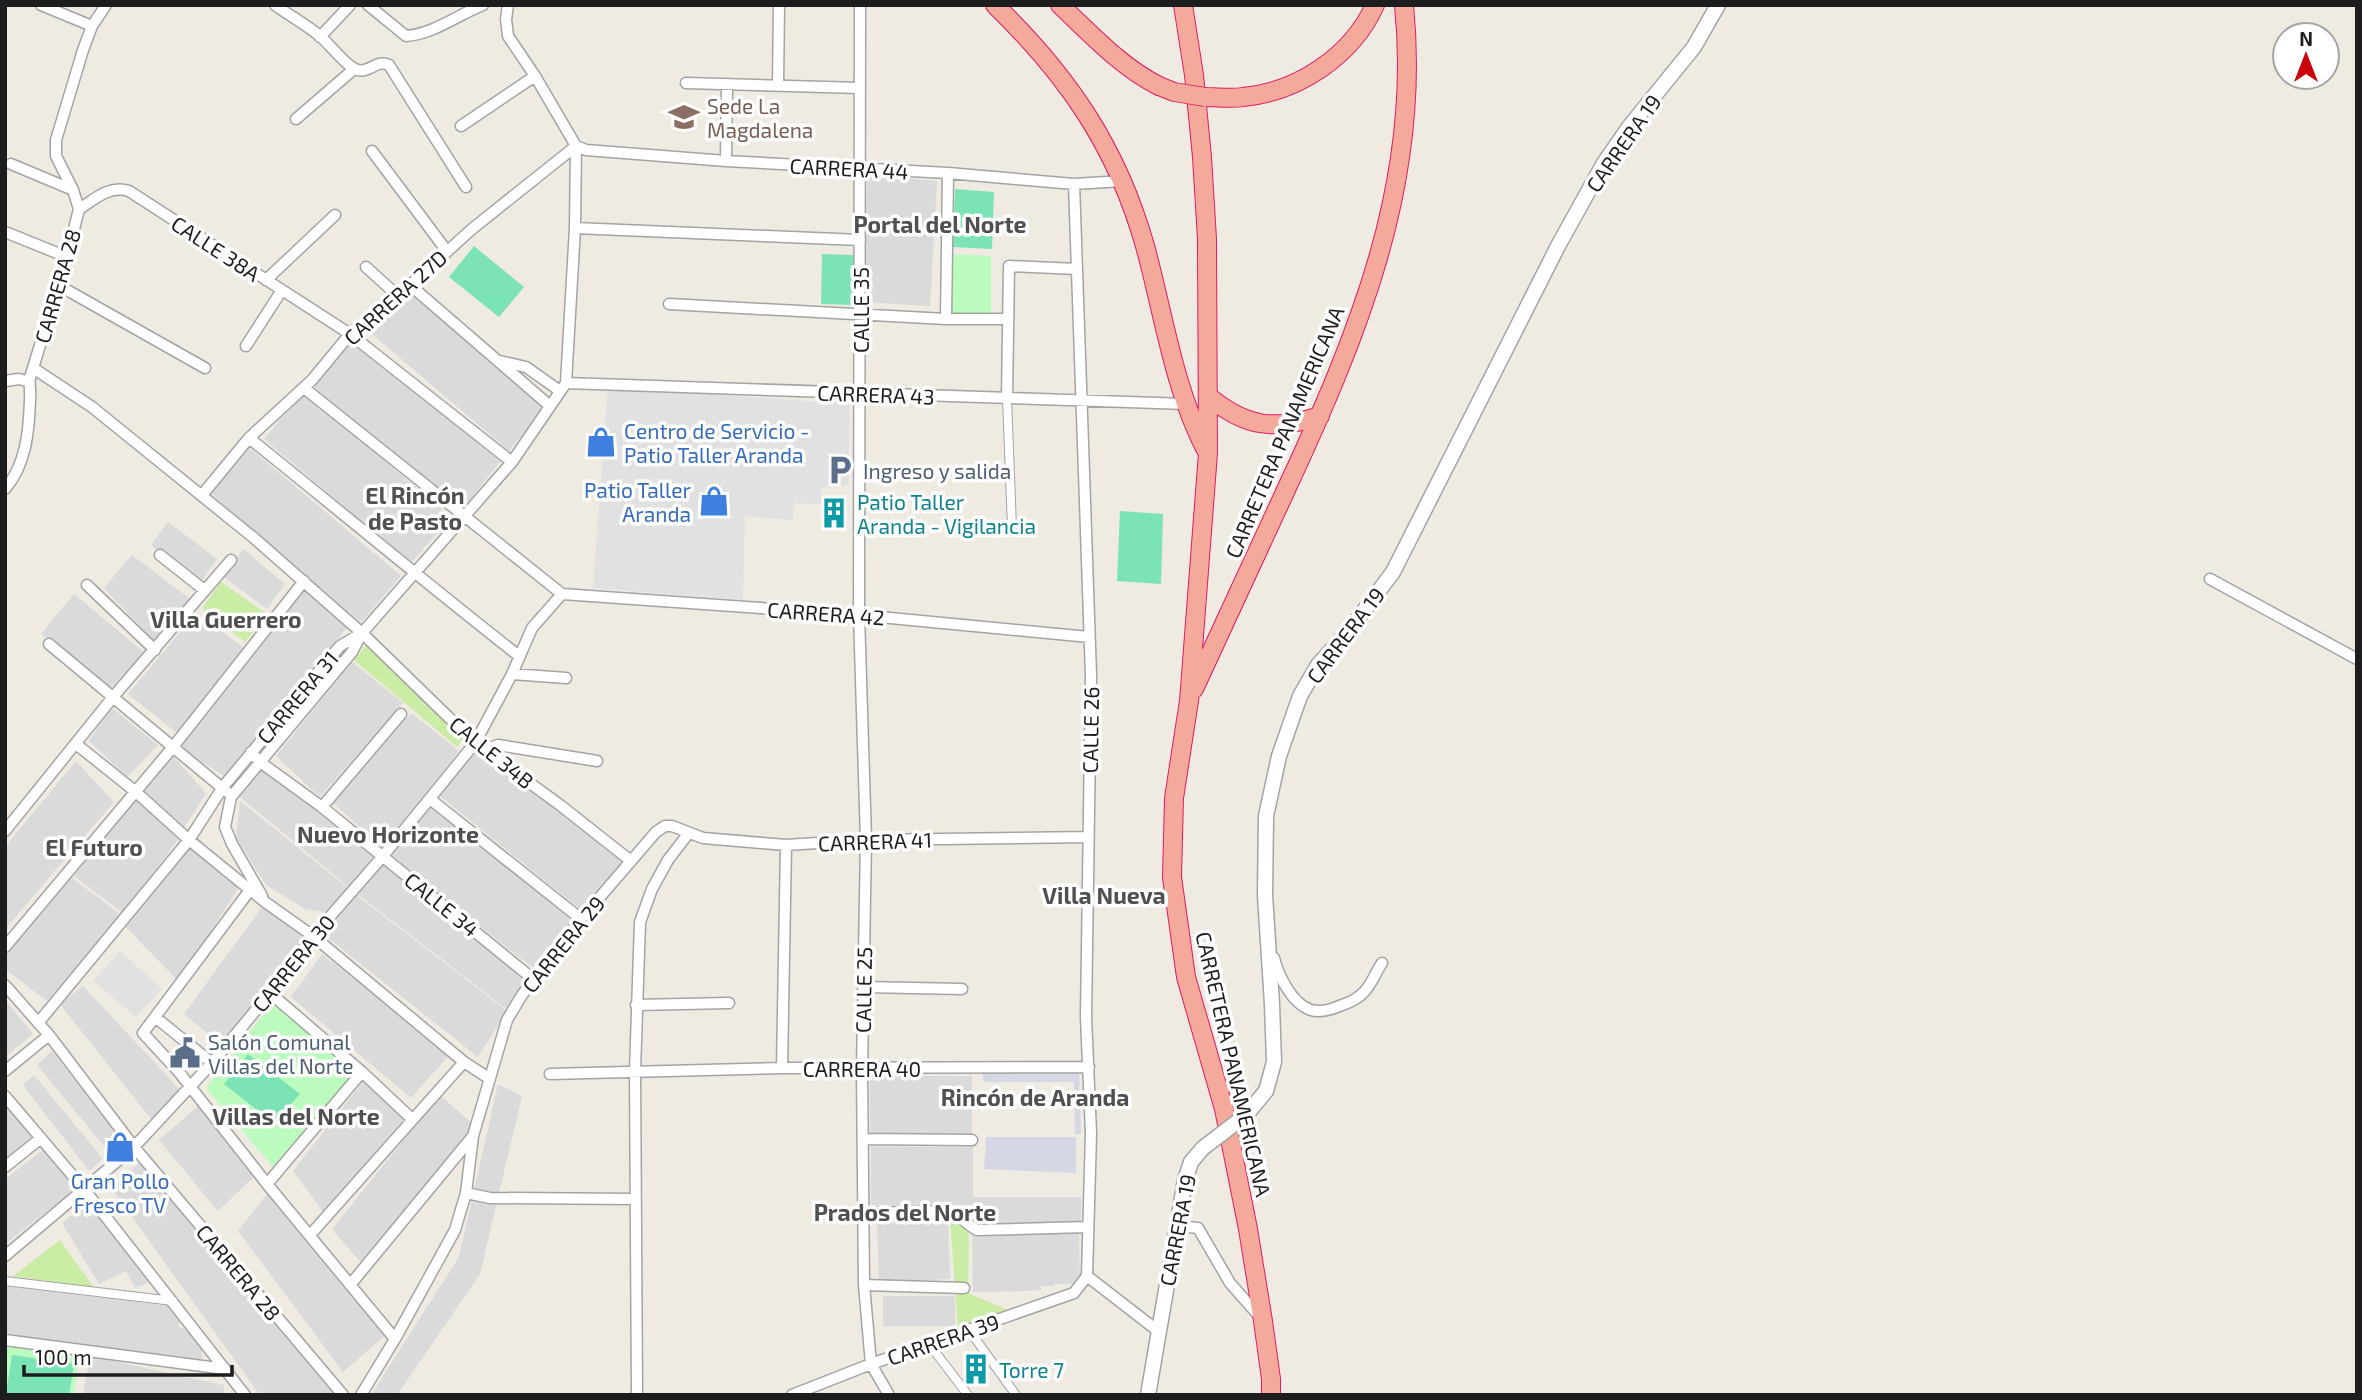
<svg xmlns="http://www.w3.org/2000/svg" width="2362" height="1400" font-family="'Exo 2',sans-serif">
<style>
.residential{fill:#dbdada}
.grass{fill:#cbeca4}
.park{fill:#bbfcbe}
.pitch{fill:#7be3b6}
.parking{fill:#e1e1e1}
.plaza{fill:#d6d7e5}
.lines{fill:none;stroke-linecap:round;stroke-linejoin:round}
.pedestrian-casing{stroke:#a4a4a4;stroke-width:10}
.minor-casing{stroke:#a4a4a4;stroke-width:13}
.tertiary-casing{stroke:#a4a4a4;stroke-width:17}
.trunk-casing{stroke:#e21a67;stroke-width:20}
.pedestrian{stroke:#fff;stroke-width:8}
.minor{stroke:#fff;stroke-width:10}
.tertiary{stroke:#fff;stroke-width:14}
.trunk{stroke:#f5a99a;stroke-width:18}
.tertiary-bridge-casing{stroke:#a4a4a4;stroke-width:17;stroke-linecap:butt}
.trunk-bridge-casing{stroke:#e21a67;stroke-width:20;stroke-linecap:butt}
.tertiary-bridge{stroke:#fff;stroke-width:14}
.trunk-bridge{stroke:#f5a99a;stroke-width:18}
.labels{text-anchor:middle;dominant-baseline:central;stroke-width:7;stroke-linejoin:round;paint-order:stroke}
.education-label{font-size:21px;fill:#785e54;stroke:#fff;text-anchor:start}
.street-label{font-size:21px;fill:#1d1d1d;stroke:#fff}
.shop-label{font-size:21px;fill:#366cbe;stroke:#fff;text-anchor:start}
.service-label{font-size:21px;fill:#4e5e75;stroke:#fff;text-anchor:start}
.culture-label{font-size:21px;fill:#0d838f;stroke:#fff;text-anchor:start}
.neighbourhood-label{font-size:23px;font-weight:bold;fill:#505050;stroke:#fff}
</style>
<rect width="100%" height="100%" fill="#efeae2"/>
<path class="residential" d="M867 174 937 181 930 306 866 302Z
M410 289 547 406 509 451 372 334Z
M351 342 501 461 463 508 313 389Z
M303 392 451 517 411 563 264 439Z
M250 448 401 576 361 622 210 493Z
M168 522 217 559 199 584 151 545Z
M243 549 285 584 267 609 224 577Z
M132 555 190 599 155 642 104 588Z
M305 586 350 624 224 776 179 747Z
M74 594 147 655 110 688 41 634Z
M197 612 244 648 177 733 128 694Z
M352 662 403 703 320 797 276 756Z
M111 707 158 745 127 777 89 741Z
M411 713 459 751 383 847 332 802Z
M477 750 627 861 582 911 440 796Z
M168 751 206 793 185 827 139 789Z
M76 761 114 802 5 929V847Z
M263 767 378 853 350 888 240 797Z
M135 799 180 837 123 913 74 876Z
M240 801 348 888 325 912 305 909 266 885 236 838Z
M431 805 574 918 533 968 389 855Z
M197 836 240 885 179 982 126 927Z
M383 860 529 979 509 1011 355 892Z
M72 878 121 915 47 1001 5 969V956Z
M355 894 507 1011 478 1057 323 934Z
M263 906 306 938 223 1046 184 1014Z
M322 954 451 1053 411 1098 291 997Z
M83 986 183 1093 155 1124 60 1004Z
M5 1000 33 1034 5 1057Z
M52 1051 128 1149 113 1157 37 1065Z
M34 1075 103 1159 89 1171 23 1085Z
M870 1076H972V1135H870Z
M366 1078 407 1115 324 1213 293 1171Z
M498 1084 522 1096 480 1274 397 1395H371L459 1257Z
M5 1089 39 1136 5 1162Z
M440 1095 480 1130 369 1272 332 1229Z
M207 1098 263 1168 218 1211 159 1140Z
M48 1146 79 1186 5 1244V1179Z
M871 1147H973V1197H1081V1226H973V1205H871Z
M149 1154 340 1395H260L111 1188Z
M275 1184 393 1329 343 1372 238 1231Z
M94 1198 161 1277 135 1288 126 1271 99 1284 62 1223Z
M948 1221 950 1279 879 1282 877 1223Z
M1079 1233 1080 1284H1054V1286H1041V1290L1027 1291 973 1292 972 1235Z
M5 1286 178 1307 179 1327 203 1339 201 1365 5 1333Z
M883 1296H955V1326H883Z
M90 1356 224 1385V1395H83Z"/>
<path class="grass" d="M221 582 267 614 245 642 202 608Z
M367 644 463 739 457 747 354 660Z
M950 1218H957L969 1235 968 1288 970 1294 1015 1313 958 1329Z
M60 1240 94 1288 13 1276Z"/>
<path class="park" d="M948 254 991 256V316L948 317Z
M272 1004 355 1072 273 1167 206 1088Z
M5 1346 79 1355 74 1395H5Z"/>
<path class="pitch" d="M955 189 994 192 992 249 953 247Z
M474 246 524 287 499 317 449 277Z
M822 254 855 255 854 305 821 304Z
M1120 511 1163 514 1161 584 1117 581Z
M248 1054 300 1094 274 1123 224 1084Z
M12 1355 74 1364 69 1395 6 1394Z"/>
<path class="parking" d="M608 387 850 404 848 485 821 488 822 504 794 503 793 520 745 516 743 600 593 588Z
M120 951 162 989 136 1017 93 981Z"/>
<path class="plaza" d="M983 1071H1079L1081 1134H1075L1074 1082H983Z
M986 1137H1076V1173L984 1169Z"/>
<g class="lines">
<g class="pedestrian-casing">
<path id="pedestrian" d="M1007 398 1012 528
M5 1281 173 1301
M969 1330 1016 1395
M929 1344 968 1395"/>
</g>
<g class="minor-casing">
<path id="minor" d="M41 5 92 26
M275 5C290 16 307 25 321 37 332 47 341 60 353 68 367 77 376 58 389 65L466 187
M368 5 406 36C434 34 457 15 483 5
M508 5 506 19 508 36 535 76 576 146
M860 5 859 615 866 840 862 1069 864 1285 871 1364 889 1395
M320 37 350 5
M686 83 860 88
M778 85 779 5
M296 119 354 69
M461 126 535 76
M576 146 586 150 726 161 948 173 1074 184 1123 181
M372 151 446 250
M726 161 727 84
M11 164 73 190
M79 209C95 199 109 185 129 191L350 334 512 462
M575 228 860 240
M5 232 67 257
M366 267 398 296
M266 280 335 215
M58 285 205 368
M410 285 550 406
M669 304 946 319H1007
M946 319 948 173
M246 346 282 290
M500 361 526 367 560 391
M33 368 92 407 254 538 362 633 475 743 560 805 631 861
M5 381 19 379 27 381
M566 383 1187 404
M566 383 575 228 576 146
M304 388 562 594
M1007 398 1009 266 1077 269
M249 438C339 510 428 585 519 656
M5 489C26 465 29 431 30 400 31 385 27 383 33 368L67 257 79 209 73 190 56 156V140L83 50 92 26 106 5
M202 495 249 438 312 380 350 334 398 296 472 229 576 146
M160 555 203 589
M2210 579 2357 659
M87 585 155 650
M562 594 859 615 1089 637
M49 644 227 792
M512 674 566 678
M76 744 136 792 189 840 265 902 313 936 464 1062 490 1079
M485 750 498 745 597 761
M251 752 260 762 322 807 533 979
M430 799 581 919
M322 807 401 714
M5 831 113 697 231 560
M250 890 143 1033 178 1071 267 1184 395 1339
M262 896 232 844 225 827 231 797 352 652 361 635
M5 947 173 747 304 581
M1274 958C1278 975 1292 1004 1311 1010 1321 1013 1333 1009 1342 1005 1351 1002 1359 998 1365 991 1372 983 1376 972 1382 963
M5 985 49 1035 134 1147 343 1395
M863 987 962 989
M270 993 362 1072 412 1119
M636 1005 729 1003
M155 1017 212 1063
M38 1023 189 840 223 787 340 646 362 633 512 462 566 383
M782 1068 786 845
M5 1071 49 1035
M550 1074 782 1068 1089 1067
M5 1096 84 1189 245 1395
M863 1139 972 1140
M5 1167 41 1138
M267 1184 362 1072
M466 1193 490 1198 635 1199
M864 1213 949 1211C960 1215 967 1225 977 1230L1087 1227
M1177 1226 1198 1228 1230 1283 1260 1317
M310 1235 464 1062
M5 1256 134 1147 212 1063 270 993 313 936 383 856 475 743 512 674 532 628 562 594
M1087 1276 1158 1331
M350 1285 473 1136
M864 1285 964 1288
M5 1340 225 1369
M361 1395 395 1339 455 1230 466 1193 473 1136 507 1020 522 995 581 919 656 832 665 826H672L703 838 786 845 866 840 1088 837
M637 1395 635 1071 640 922 652 889 668 860 688 834
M792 1395 871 1364 1074 1293 1087 1276 1091 1133 1086 1017 1091 675 1074 184"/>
</g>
<g class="tertiary-casing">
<path id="tertiary" d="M1246 1115 1266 1091 1274 1062 1272 1004 1265 895 1266 816 1279 756 1300 696 1318 665 1348 632 1393 572 1558 246 1604 163 1629 127 1694 47 1718 5
M1148 1395 1185 1180 1191 1162 1203 1148"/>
</g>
<g class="trunk-casing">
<path id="trunk" d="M995 5C1068 76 1117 147 1145 246 1163 311 1174 390 1206 450
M1060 5C1091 34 1121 67 1159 86
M1183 5 1194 75 1202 157 1207 239 1208 453 1189 701 1174 798 1172 877 1186 977 1224 1109 1248 1229 1263 1321 1271 1379V1395
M1205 97C1217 97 1231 99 1243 97 1298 92 1352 56 1375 5
M1208 396C1245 427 1274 431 1320 416
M1194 689C1225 623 1255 557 1285 492 1358 335 1422 182 1404 5"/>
</g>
<use href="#pedestrian" class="pedestrian"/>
<use href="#minor" class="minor"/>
<use href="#tertiary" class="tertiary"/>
<use href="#trunk" class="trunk"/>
<g class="tertiary-bridge-casing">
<path id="tertiary-bridge" d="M1203 1148 1246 1115"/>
</g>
<g class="trunk-bridge-casing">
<path id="trunk-bridge" d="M1159 86 1174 92 1205 97"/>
</g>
<use href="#tertiary-bridge" class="tertiary-bridge"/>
<use href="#trunk-bridge" class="trunk-bridge"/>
</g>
<defs>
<g id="school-bare" transform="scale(2.415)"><path d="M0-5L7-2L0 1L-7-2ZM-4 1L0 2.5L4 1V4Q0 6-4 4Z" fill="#8d6e63" stroke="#fff" stroke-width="2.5" paint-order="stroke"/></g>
<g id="shop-bare" transform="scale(2.415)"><path d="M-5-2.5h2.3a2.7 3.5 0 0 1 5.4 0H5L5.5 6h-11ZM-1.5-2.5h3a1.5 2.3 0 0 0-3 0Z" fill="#3f7fe0" stroke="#fff" stroke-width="2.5" paint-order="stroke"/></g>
<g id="parking-bare" transform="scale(2.415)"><path d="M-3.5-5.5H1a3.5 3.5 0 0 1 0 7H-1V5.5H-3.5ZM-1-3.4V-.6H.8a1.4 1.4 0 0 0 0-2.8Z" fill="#5c6f8a" stroke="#fff" stroke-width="2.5" paint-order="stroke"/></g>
<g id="building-bare" transform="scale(2.415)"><path d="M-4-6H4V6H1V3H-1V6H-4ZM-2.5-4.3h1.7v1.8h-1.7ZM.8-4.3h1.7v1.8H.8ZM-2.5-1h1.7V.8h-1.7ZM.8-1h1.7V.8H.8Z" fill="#0f9aa8" stroke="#fff" stroke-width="2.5" paint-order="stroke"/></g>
<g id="civic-bare" transform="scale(2.415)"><path d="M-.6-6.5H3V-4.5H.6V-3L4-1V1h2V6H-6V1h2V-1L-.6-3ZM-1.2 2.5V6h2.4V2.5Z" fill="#5c6f8a" stroke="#fff" stroke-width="2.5" paint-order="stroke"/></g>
</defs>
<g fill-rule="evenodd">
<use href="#school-bare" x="684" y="117"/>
<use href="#shop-bare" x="601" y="442"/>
<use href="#parking-bare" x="840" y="470"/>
<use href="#shop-bare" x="714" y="501"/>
<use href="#building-bare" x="834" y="513"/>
<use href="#civic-bare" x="185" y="1053"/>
<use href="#shop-bare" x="120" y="1147"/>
<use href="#building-bare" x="976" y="1369"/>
</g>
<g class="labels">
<g class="education-label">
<text x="707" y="105">Sede La<tspan x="707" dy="24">Magdalena</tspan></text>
</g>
<g class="street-label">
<text transform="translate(1623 143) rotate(-55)">CARRERA 19</text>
<text transform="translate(849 168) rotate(3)">CARRERA 44</text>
<text transform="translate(216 248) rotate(33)">CALLE 38A</text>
<text transform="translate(57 286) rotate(-74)">CARRERA 28</text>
<text transform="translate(395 297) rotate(-42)">CARRERA 27D</text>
<text transform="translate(860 310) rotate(-90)">CALLE 35</text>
<text transform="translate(876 394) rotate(2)">CARRERA 43</text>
<text transform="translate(1284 432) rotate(-67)">CARRETERA PANAMERICANA</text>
<text transform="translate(826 613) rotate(4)">CARRERA 42</text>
<text transform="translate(1345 635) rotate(-53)">CARRERA 19</text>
<text transform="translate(297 697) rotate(-50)">CARRERA 31</text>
<text transform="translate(1090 730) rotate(-89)">CALLE 26</text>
<text transform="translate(492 752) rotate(39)">CALLE 34B</text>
<text transform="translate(875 841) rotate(-2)">CARRERA 41</text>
<text transform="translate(442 904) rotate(39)">CALLE 34</text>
<text transform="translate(563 944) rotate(-51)">CARRERA 29</text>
<text transform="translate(293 963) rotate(-51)">CARRERA 30</text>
<text transform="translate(863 990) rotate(-89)">CALLE 25</text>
<text transform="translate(1234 1064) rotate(77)">CARRETERA PANAMERICANA</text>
<text x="862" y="1068">CARRERA 40</text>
<text transform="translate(1177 1230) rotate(-79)">CARRERA 19</text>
<text transform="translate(239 1272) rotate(50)">CARRERA 28</text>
<text transform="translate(943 1339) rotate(-19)">CARRERA 39</text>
</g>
<g class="shop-label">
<text x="624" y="430">Centro de Servicio -<tspan x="624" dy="24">Patio Taller Aranda</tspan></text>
<text x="691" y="489" text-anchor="end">Patio Taller<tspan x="691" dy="24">Aranda</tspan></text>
<text x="120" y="1180" text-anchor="middle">Gran Pollo<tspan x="120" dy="24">Fresco TV</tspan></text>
</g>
<g class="service-label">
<text x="863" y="470">Ingreso y salida</text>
<text x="208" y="1041">Salón Comunal<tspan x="208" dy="24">Villas del Norte</tspan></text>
</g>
<g class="culture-label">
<text x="857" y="501">Patio Taller<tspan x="857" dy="24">Aranda - Vigilancia</tspan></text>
<text x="999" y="1369">Torre 7</text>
</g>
<g class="neighbourhood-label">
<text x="940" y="224">Portal del Norte</text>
<text x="415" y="495">El Rincón<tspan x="415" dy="26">de Pasto</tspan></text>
<text x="226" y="619">Villa Guerrero</text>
<text x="388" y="834">Nuevo Horizonte</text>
<text x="94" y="847">El Futuro</text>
<text x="1104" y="895">Villa Nueva</text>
<text x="1035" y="1097">Rincón de Aranda</text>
<text x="296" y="1116">Villas del Norte</text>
<text x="905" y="1212">Prados del Norte</text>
</g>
</g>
<rect width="2362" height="1400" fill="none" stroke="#1d1d1d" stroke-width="14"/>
<g transform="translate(2306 56)"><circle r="33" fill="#ffffff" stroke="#a5a5a5" stroke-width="2"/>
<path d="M0-5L12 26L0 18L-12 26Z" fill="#ca0009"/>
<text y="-10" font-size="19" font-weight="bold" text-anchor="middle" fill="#1d1d1d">N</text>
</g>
<path d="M24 1365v10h208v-10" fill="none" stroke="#1d1d1d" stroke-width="3.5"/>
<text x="35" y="1365" font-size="21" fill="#1d1d1d" stroke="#ffffff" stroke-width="5" paint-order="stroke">100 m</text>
</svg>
